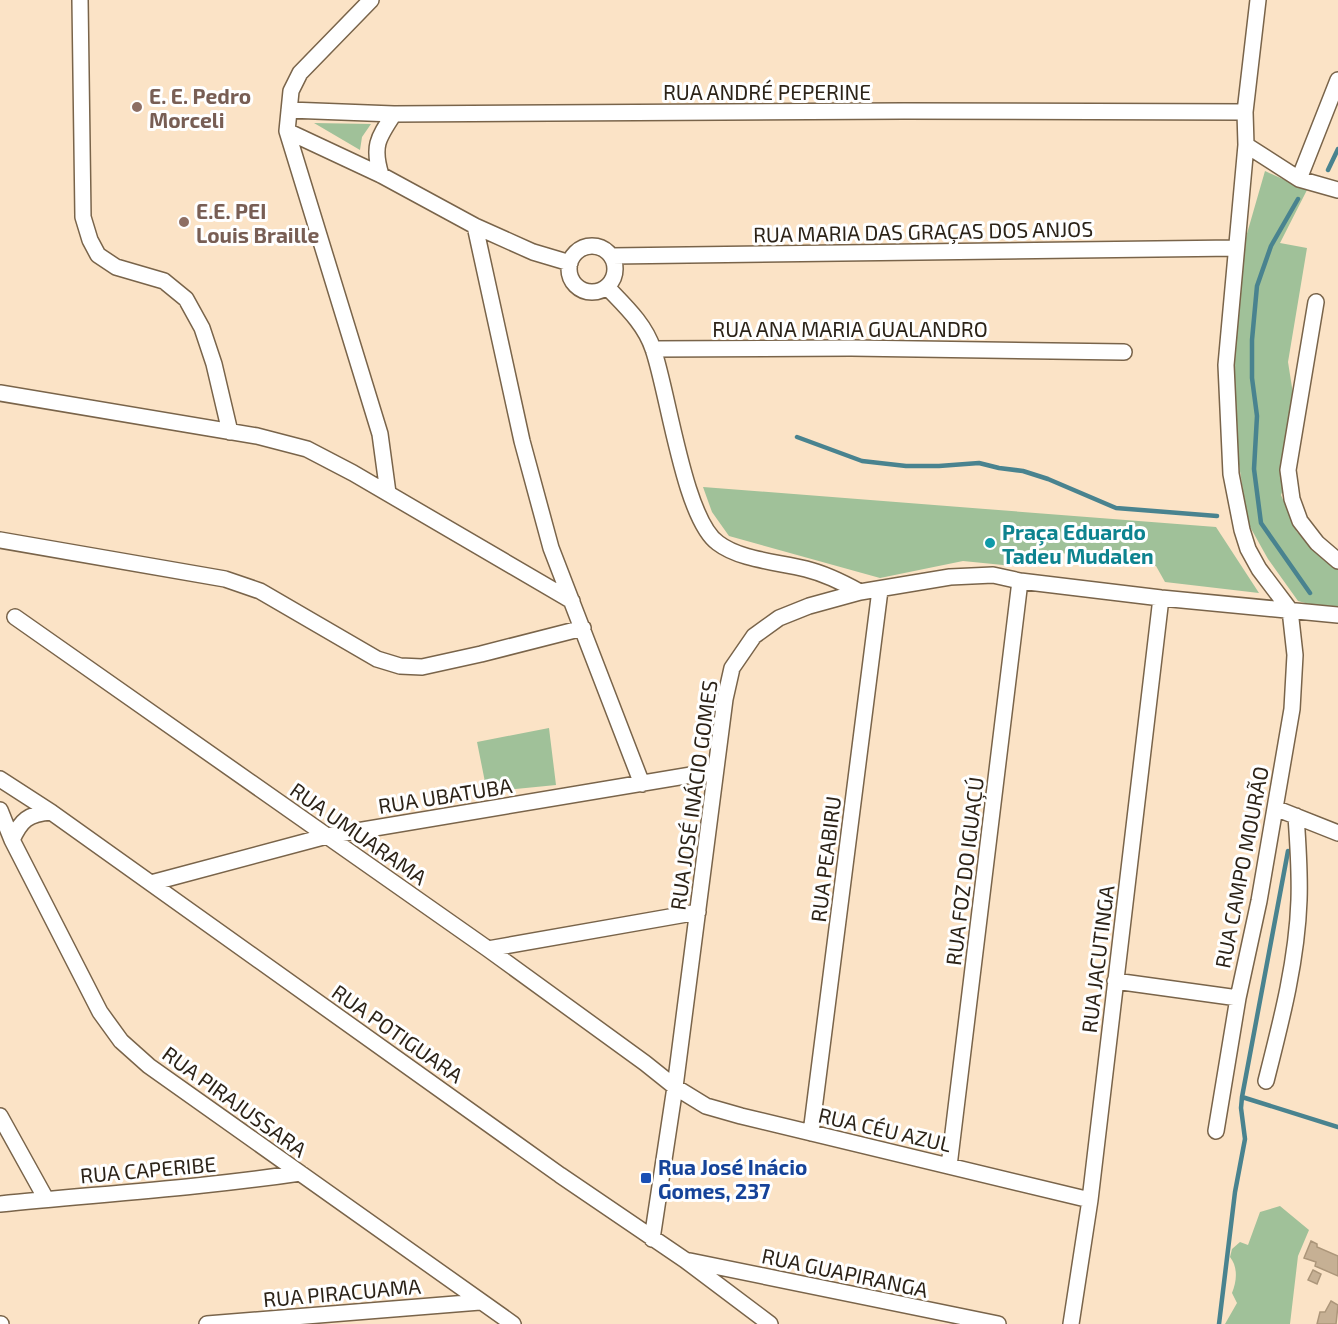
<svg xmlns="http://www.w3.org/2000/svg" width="1338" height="1324" font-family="'Exo 2',sans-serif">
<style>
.green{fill:#a0c199}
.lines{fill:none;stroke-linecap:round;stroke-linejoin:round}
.stream{stroke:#49838f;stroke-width:4.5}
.building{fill:#c6b094;stroke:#ac967a;stroke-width:1.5}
.street-casing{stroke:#79644a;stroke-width:18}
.street{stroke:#fff;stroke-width:15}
.education-dot{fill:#8d6e63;stroke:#fff;stroke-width:2}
.culture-dot{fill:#0f9aa8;stroke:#fff;stroke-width:2}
.transit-dot{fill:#1a4fb4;stroke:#fff;stroke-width:2}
.labels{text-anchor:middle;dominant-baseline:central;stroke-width:6;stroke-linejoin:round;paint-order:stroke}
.street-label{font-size:21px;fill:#2c2318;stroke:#fff}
.education-label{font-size:21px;font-weight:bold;fill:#785e54;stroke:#fff;text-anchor:start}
.culture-label{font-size:21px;font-weight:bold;fill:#0d838f;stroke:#fff;text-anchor:start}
.transit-label{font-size:21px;font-weight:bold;fill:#164399;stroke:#fff;text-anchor:start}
</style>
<rect width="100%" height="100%" fill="#fbe3c6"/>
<path class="green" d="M314 123 371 124 362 137 360 150Z
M1265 171 1307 190 1280 243 1307 248 1288 362 1294 400 1285 485 1281 495 1297 532 1338 567V608L1320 607 1298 601 1268 559 1249 525 1243 491 1234 431 1235 332 1246 237Z
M703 487 1216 527 1259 593 1165 582 1156 566 1032 549 1013 566 963 561 880 578 729 536 712 512Z
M549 728 556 785 487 792 477 742Z
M1280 1206 1309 1230 1298 1256 1290 1324H1225L1237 1303 1232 1293C1237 1281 1238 1267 1230 1257L1232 1249 1240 1242 1248 1245 1260 1212Z"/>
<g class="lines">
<path class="stream" d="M1328 170 1338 149
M1298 199 1271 246 1257 286 1252 340V378L1257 416 1254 469 1261 523 1310 593
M797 437 862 461 906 466H939L979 463 999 468 1023 471 1048 479 1116 508 1217 516
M1242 1097 1338 1127
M1219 1324 1235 1192 1245 1139 1241 1108 1242 1097 1288 851"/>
</g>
<path class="building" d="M1311 1241 1317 1244V1247L1338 1256V1276L1315 1266 1316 1262 1304 1258Z
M1313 1270 1321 1274 1317 1284 1308 1280Z
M1331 1301 1338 1305 1336 1324H1317L1320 1312H1325Z"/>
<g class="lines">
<g class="street-casing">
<path id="street" d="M80 0 83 217 90 240 98 255 116 267 164 281 186 299 202 328 214 364 230 432
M371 0 300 73 291 91 287 131 380 434 388 493
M1258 0 1245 112 1246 145 1226 365 1231 474 1242 530 1248 549 1259 569 1290 610
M289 110 394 114 904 111 1245 112
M287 131 381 175 475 226 533 252 570 263
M1246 145 1299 179 1338 190
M381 175C372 146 378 138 394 114
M1299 179 1338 80
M475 226 522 441 551 548 642 784
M569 269a23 23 0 1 1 46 0a23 23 0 1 1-46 0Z
M612 256 1236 248
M607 287C625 306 645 324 653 349 668 391 684 519 718 543 740 560 779 562 806 569 826 574 842 582 860 592
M1316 302 1288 470 1292 499 1300 521 1317 543 1338 561
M653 349 851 348 1124 352
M0 393 257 436 307 449 353 473 572 601
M0 540 225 579 260 591 377 659 400 666 422 667 481 654 583 628
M15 617 488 949 645 1063 675 1087 706 1106 741 1116 1090 1200
M0 779 51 812 560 1175 685 1260 770 1324
M1275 808 1338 833
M0 810 12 840 100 1012 121 1041 149 1066 513 1324
M12 840C21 820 28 814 51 812
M151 883 327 836 715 771
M488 949 698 912
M1115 981 1238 998
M1266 1081C1281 1022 1297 961 1299 900 1300 872 1298 844 1296 816
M0 1116 46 1199
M1216 1131 1238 998 1259 901 1292 709 1295 655 1290 610
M811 1133 880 590
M949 1166 1020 581
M0 1204C100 1194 200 1188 300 1173
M652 1239 675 1087 725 699 732 668 754 636 779 618 809 606 860 592 950 577 993 575 1020 581 1161 598 1338 615
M690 1261 998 1324
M0 1324H1
M207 1324 480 1302
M1071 1324 1090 1200 1161 598"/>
</g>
<use href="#street" class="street"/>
</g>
<g class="education-dot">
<circle cx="137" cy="107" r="6"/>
<circle cx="184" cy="222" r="6"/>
</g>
<circle class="culture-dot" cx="990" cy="543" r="6"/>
<rect class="transit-dot" x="640" y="1172" width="12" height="12" rx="3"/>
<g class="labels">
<g class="street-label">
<text x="767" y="91">RUA ANDRÉ PEPERINE</text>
<text transform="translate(923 231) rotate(-1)">RUA MARIA DAS GRAÇAS DOS ANJOS</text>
<text x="850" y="328">RUA ANA MARIA GUALANDRO</text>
<text transform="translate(445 795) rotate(-9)">RUA UBATUBA</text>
<text transform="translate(693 795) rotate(-82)">RUA JOSÉ INÁCIO GOMES</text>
<text transform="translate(359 833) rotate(35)">RUA UMUARAMA</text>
<text transform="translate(825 859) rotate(-83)">RUA PEABIRU</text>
<text transform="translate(1241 867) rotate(-79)">RUA CAMPO MOURÃO</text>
<text transform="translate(964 871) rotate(-83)">RUA FOZ DO IGUAÇÚ</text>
<text transform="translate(1097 959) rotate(-83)">RUA JACUTINGA</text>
<text transform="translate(398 1033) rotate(35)">RUA POTIGUARA</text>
<text transform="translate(235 1101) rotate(36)">RUA PIRAJUSSARA</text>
<text transform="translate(885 1129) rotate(13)">RUA CÉU AZUL</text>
<text transform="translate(148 1169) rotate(-5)">RUA CAPERIBE</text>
<text transform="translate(845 1272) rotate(12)">RUA GUAPIRANGA</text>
<text transform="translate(342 1292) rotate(-5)">RUA PIRACUAMA</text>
</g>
<g class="education-label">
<text x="149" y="95">E. E. Pedro<tspan x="149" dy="24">Morceli</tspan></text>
<text x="196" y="210">E.E. PEI<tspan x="196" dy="24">Louis Braille</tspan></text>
</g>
<g class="culture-label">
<text x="1002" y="531">Praça Eduardo<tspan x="1002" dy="24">Tadeu Mudalen</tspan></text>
</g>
<g class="transit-label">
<text x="658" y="1166">Rua José Inácio<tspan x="658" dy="24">Gomes, 237</tspan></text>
</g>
</g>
</svg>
